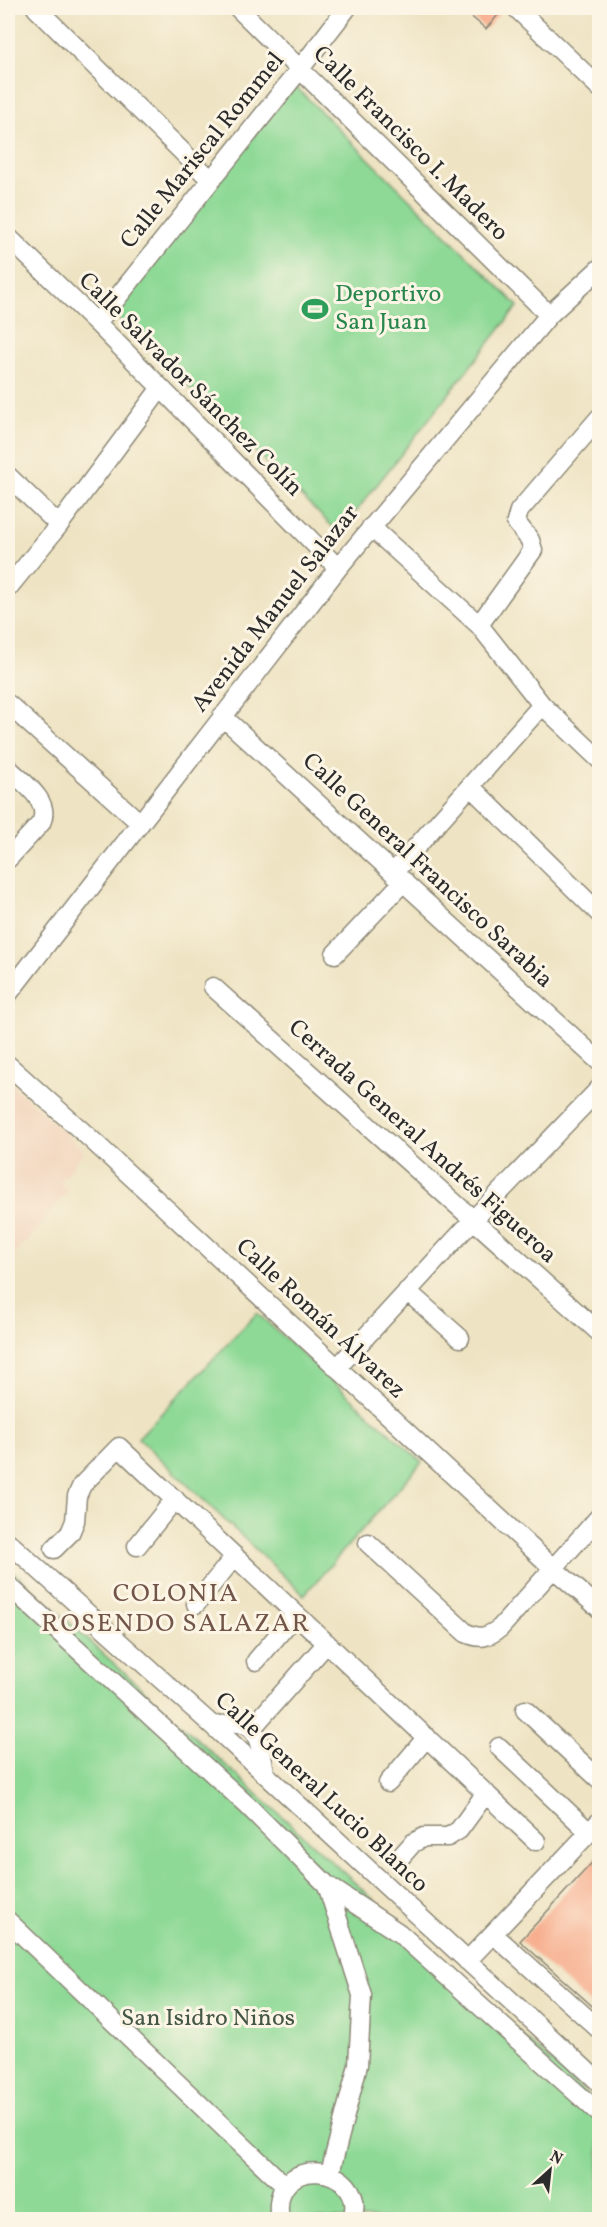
<svg xmlns="http://www.w3.org/2000/svg" width="607" height="2227" font-family="Vollkorn,serif">
<style>
.built{fill:#f2d5bd}
.green{fill:#8dd995;stroke:#5c8260;stroke-width:1.5}
.building{fill:#f6a482}
.lines{fill:none;stroke-linecap:round;stroke-linejoin:round}
.minor-casing{stroke:#8c8776;stroke-width:21}
.minor{stroke:#fff;stroke-width:18}
.labels{text-anchor:middle;dominant-baseline:central;stroke-width:6;stroke-linejoin:round;paint-order:stroke}
.street-label{font-size:24px;fill:#2b2b2b;stroke:#fcf5e5}
.leisure-label{font-size:24px;fill:#27864d;stroke:#fcf5e5;text-anchor:start}
.park-label{font-size:24px;fill:#445646;stroke:#fcf5e5}
.neighbourhood-label{font-size:26px;letter-spacing:1.5px;fill:#725549;stroke:#fcf5e5}
</style>
<rect width="100%" height="100%" fill="#fcf5e5"/>
<filter id="ink" filterUnits="userSpaceOnUse"><feTurbulence type="fractalNoise" baseFrequency=".0167" numOctaves="2"/><feDisplacementMap in="SourceGraphic" scale="12" xChannelSelector="R" yChannelSelector="G"/><feConvolveMatrix kernelMatrix="1 2 1 2 8 2 1 2 1" color-interpolation-filters="sRGB"/></filter>
<filter id="wash" filterUnits="userSpaceOnUse"><feTurbulence type="fractalNoise" baseFrequency=".008" numOctaves="4" result="noise"/><feDisplacementMap in="SourceGraphic" scale="24" xChannelSelector="R" yChannelSelector="G"/><feGaussianBlur stdDeviation="1.35" result="paint"/><feColorMatrix in="noise" values="0 0 0 0 0 0 0 0 0 0 0 0 0 0 0 0 0 1.4 0 .05"/><feComposite in="paint" operator="in"/></filter>
<g filter="url(#wash)">
<rect width="100%" height="100%" fill="#eee3c2"/>
<path class="built" d="M8 1081 84 1151 60 1182 68 1191 8 1262Z"/>
<path class="green" d="M294 85 518 306 339 533 112 312Z
M257 1313 422 1462 304 1595 138 1438Z
M8 1567 599 2105V2219H8Z"/>
<g id="blocks">
<path class="building" d="M461 8H504L486 29Z
M600 1854V2013L520 1941Z"/>
</g>
</g>
<g filter="url(#ink)">
<use href="#blocks" fill-opacity="0" stroke="#8c8776" stroke-width="1.5"/>
<g class="lines">
<g class="minor-casing">
<path id="minor" d="M36 8 210 179
M238 8 549 315
M516 8 600 88
M8 237 97 323 338 568
M97 323 300 69 347 8
M8 476 59 525
M371 527 479 625 542 705 600 760
M8 588 59 525 160 389
M479 625 533 550 530 540 516 522 519 511 600 417
M8 704 140 823
M222 716 600 1062
M8 768C22 782 52 801 41 823L8 859
M470 786 600 914
M394 872 542 705
M335 954 404 881
M213 987 600 1333
M8 994 338 568 549 315 600 268
M8 1065 93 1141 554 1569 600 1609
M407 1291 460 1338
M337 1368 474 1219 600 1088
M8 1542 213 1726 600 2083
M368 1543 466 1633C480 1639 487 1638 500 1628L600 1516
M137 1546 175 1499
M54 1549 70 1533 75 1521 77 1496 82 1485 119 1447 536 1841
M8 1585 248 1806 327 1885 362 1995 358 2065 330 2173
M196 1604 235 1556
M256 1661 296 1614
M525 1710 600 1780
M213 1726C222 1726 233 1722 242 1724 262 1728 261 1759 266 1775
M252 1728 327 1643
M499 1747 589 1832
M388 1783 427 1737
M398 1860 413 1843 424 1837H448L459 1830 486 1793
M327 1885 399 1933 600 2114
M8 1921 285 2186
M493 1934 600 2030
M467 1961 600 1821
M280 2220C267 2150 371 2163 352 2220"/>
</g>
<use href="#minor" class="minor"/>
</g>
</g>
<defs>
<g id="stadium-bare" transform="scale(2.07)"><path d="M0-5a6.5 5 0 1 0 0 10a6.5 5 0 1 0 0-10ZM-3.5-1.8h7v3.6h-7Z" fill="#2e9e5b" stroke="#fcf5e5" stroke-width="2.5" paint-order="stroke"/></g>
</defs>
<g fill-rule="evenodd">
<use href="#stadium-bare" x="315" y="309"/>
</g>
<g class="labels">
<g class="street-label">
<text transform="translate(410 144) rotate(45)">Calle Francisco I. Madero</text>
<text transform="translate(203 151) rotate(-51)">Calle Mariscal Rommel</text>
<text transform="translate(190 385) rotate(45)">Calle Salvador Sánchez Colín</text>
<text transform="translate(276 609) rotate(-52)">Avenida Manuel Salazar</text>
<text transform="translate(427 871) rotate(43)">Calle General Francisco Sarabia</text>
<text transform="translate(422 1142) rotate(42)">Cerrada General Andrés Figueroa</text>
<text transform="translate(320 1319) rotate(43)">Calle Román Álvarez</text>
<text transform="translate(321 1793) rotate(43)">Calle General Lucio Blanco</text>
</g>
<g class="leisure-label">
<text x="335" y="295">Deportivo<tspan x="335" dy="28">San Juan</tspan></text>
</g>
<g class="park-label">
<text x="208" y="2019">San Isidro Niños</text>
</g>
<g class="neighbourhood-label">
<text x="176" y="1594">COLONIA<tspan x="176" dy="30">ROSENDO SALAZAR</tspan></text>
</g>
</g>
<rect width="607" height="2227" fill="none" stroke="#fcf5e5" stroke-width="30"/>
<g transform="translate(550 2170) rotate(27)" stroke="#fcf5e5" stroke-width="4.5" paint-order="stroke">
<path d="M0-4.5L10 22L0 15L-10 22Z" fill="#2b2b2b"/>
<text y="-9" font-size="16" font-weight="bold" text-anchor="middle" fill="#2b2b2b">N</text>
</g>
</svg>
